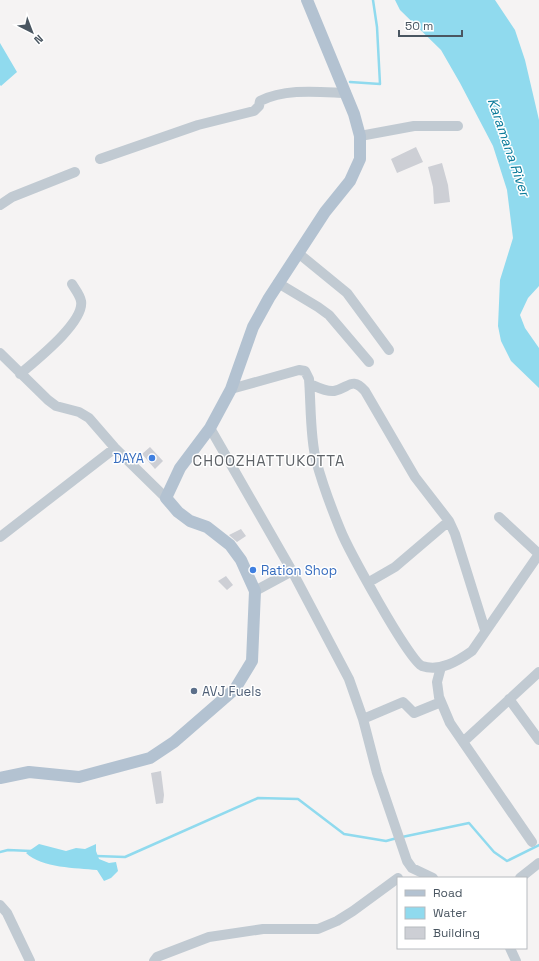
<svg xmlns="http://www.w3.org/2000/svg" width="539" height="961" font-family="'Space Grotesk',sans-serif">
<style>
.water{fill:#90daee}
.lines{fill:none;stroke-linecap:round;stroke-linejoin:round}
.stream{stroke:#90daee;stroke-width:2.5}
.building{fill:#cdcfd5}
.minor{stroke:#c1cad2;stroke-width:10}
.major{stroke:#b3c2d1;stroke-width:12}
.shop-dot{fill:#3f7fe0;stroke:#fff;stroke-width:1.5}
.service-dot{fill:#5c6f8a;stroke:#fff;stroke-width:1.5}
.labels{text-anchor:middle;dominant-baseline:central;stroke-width:3;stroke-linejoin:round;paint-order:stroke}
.shop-label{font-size:13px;fill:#366cbe;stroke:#fff;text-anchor:end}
.service-label{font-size:13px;fill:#4e5e75;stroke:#fff;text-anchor:start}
.water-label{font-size:14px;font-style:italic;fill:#0c7c9b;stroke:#fff}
.quarter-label{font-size:15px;letter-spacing:1px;fill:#5f6368;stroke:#fff}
</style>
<rect width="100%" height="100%" fill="#f5f3f3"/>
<path class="water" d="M395 0H495L515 30 525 60 539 120V286L528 298 520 315 525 328 539 348V388L511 361 501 341 498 326 500 280 513 238 507 190 493 146 460 83 441 50 400 10Z
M0 43 17 72 1 86 0 85Z
M39 844 66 851 76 848 85 849 96 844V851L99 859 109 863 116 862 118 871 111 878 104 881 97 870C76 868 42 868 26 853Z"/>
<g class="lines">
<path class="stream" d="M350 82 380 84 377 27 373 0
M402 837 469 823 494 852 507 861 539 845
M0 852 8 850 31 851
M96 856 125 857 258 798 298 799 344 834 386 841 397 838"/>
</g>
<path class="building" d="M416 147 423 162 397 173 391 159Z
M442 163 448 185 450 202 434 204 433 187 428 167Z
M150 447 163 461 155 469 142 454Z
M241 529 246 536 237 542 229 535Z
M226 576 233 585 227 590 218 581Z
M161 771 164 795 163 803 156 804 151 773Z"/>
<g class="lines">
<path class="minor" d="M360 136 414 126H458
M100 159 198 125 254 111 259 106 260 101C286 88 319 92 346 93
M0 205 12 197 75 172
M298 253 347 293 389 350
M278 283 318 307 329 315 369 362
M0 353 48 400 56 406 79 412 89 418 115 448 166 498
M20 374C35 361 85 322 81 301 80 295 75 289 72 284
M310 384C317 387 326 392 334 391 349 388 352 376 365 391L415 477 449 521 455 534 485 630
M231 389 299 370 305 371 309 379C311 403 310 437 316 460 322 483 331 507 340 529 347 547 409 661 422 666 440 672 458 661 472 651L539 554
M210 428 292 571
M499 517 539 554
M0 537 115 448
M369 582 395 567 449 521
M255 591 292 571 349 679 363 719 377 773 407 861 412 868 433 878
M441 667 437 682 439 697 450 723 532 842
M509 699 539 740
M363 719 403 702 414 713 441 702
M463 742 539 672
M520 878 539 863
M0 905 7 913 30 961
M510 948 516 961
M154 961 157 957 209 937 263 929H318L337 921 353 911 398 878"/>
<path class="major" d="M0 778 29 772 79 777 150 758 174 742 235 689 252 661 255 591 241 560 230 545 207 527 190 521 178 512 166 498 180 468 210 428 231 389 253 327 269 298 325 212 350 181 360 159V136L354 114 307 0"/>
</g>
<g class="shop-dot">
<circle cx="152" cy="458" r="4"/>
<circle cx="253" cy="570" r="4"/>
</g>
<circle class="service-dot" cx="194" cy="691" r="4"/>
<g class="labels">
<g class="shop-label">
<text x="144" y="458">DAYA</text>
<text x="261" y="570" text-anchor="start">Ration Shop</text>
</g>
<g class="service-label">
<text x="202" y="691">AVJ Fuels</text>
</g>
<g class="water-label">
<text transform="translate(509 147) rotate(71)">Karamana River</text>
</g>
<g class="quarter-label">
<text x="269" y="460">CHOOZHATTUKOTTA</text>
</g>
</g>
<rect x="397" y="877" width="130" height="72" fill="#ffffff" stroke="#b7bbc0"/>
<rect x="405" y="890" width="20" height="6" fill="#b3c2d1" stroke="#b7bbc0"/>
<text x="433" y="897" font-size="12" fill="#4a5661">Road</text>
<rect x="405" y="907" width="20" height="12" fill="#90daee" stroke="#b7bbc0"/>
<text x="433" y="917" font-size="12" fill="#4a5661">Water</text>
<rect x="405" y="927" width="20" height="12" fill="#cdcfd5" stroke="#b7bbc0"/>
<text x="433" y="937" font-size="12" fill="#4a5661">Building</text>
<g transform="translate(32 32) rotate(138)" stroke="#ffffff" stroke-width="3" paint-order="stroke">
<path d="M0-3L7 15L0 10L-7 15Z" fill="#4a5661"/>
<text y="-6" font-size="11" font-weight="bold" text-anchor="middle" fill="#4a5661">N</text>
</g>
<path d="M399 30v6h63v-6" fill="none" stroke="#4a5661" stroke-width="2"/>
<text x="405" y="30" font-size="12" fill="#4a5661" stroke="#ffffff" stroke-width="3" paint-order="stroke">50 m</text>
</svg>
